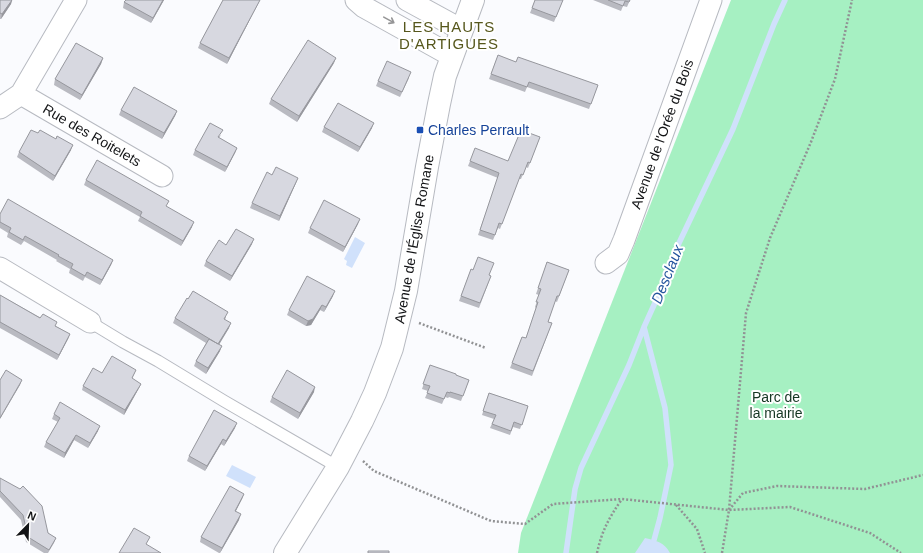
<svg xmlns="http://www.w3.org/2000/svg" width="923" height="553" font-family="Helvetica,sans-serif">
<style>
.green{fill:#a6f0c2}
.water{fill:#d0e1fb}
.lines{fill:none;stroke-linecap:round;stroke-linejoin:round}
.stream{stroke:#d0e1fb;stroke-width:5.5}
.lane-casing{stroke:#b7bac1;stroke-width:13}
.street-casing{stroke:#b7bac1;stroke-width:23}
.secondary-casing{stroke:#b7bac1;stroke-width:24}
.path{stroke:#919294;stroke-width:2.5;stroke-dasharray:2 2;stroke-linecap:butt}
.lane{stroke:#fff;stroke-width:11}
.street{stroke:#fff;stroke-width:21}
.secondary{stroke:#fff;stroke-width:22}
.wall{fill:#b9bac1}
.shaded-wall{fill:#96979d}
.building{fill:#d7d8e0;stroke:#96979d}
.oneway{stroke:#959596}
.transit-dot{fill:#1a4fb4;stroke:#fff;stroke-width:1.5}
.labels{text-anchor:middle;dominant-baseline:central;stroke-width:4;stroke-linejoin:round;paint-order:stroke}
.transit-label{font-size:14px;fill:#164399;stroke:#fff;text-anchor:start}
.street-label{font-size:14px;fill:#131416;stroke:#fff}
.park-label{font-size:14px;fill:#153623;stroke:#fff}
.neighbourhood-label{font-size:15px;letter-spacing:1px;fill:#56571c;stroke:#fff}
.water-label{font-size:15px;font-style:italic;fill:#25559e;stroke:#fff}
</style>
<rect width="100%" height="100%" fill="#fafbfe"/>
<path class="green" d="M731 0H923V553H518L521 533Z"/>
<path class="water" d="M355 237 365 243 352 268 346 265 347 261 344 259Z
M232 465 256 477 250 488 226 476Z
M645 538C657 541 664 542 670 553H635Z"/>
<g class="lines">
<path class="stream" d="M644 327 665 408 671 465 660 518 654 540
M566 553 575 489 581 468 629 365 644 327 668 274 679 243 733 129 774 24 785 0"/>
<g class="lane-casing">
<path id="lane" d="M90 322 123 342 158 361 224 401 338 467"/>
</g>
<g class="street-casing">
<path id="street" d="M356 0 364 7 452 56
M407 0 462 30
M21 94 162 176
M0 108 21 94 76 0
M606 263 618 254 624 240 711 0
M0 268 90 322"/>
</g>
<g class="secondary-casing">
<path id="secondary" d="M285 553 338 467 362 421 375 393 392 348 406 291 427 167 439 104 445 76 473 0"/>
</g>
<path class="path" d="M419 323 486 348
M363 461 374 471 491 521 525 524 553 504 622 499 729 510 790 507 870 533 901 553
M676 505 697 529 705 553
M729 510 743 493 777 486 865 489 923 475
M597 553C602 530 609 518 622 499
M722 553 729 510 746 313 770 238 811 142 835 79 852 0"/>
<use href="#lane" class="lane"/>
<use href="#street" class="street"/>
<use href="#secondary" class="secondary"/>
</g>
<path class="wall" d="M0 0H12L11 4 1 19H0Z
M164 0 151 23 123 8 124 2Z
M223 0H260L227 64 198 48 200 43Z
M535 0H563L554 22 530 13Z
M593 0H630L627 7 623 6 621 11Z
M498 55 516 62 598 85 589 109 527 87 525 92 489 79Z
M103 58 101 64 80 100 54 85 55 79Z
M334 63 297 122 269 104 271 99Z
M409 78 400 97 376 86 378 81Z
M121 110 177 111 175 116 162 139 119 115Z
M324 127 372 128 358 152 322 132Z
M221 135 219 138 237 148 235 153 225 172 193 155 195 150Z
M540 137 528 168 526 167 521 179H519L500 229 498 228 493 240 478 235 498 178 468 166 470 161H508Z
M71 150 53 181 17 157 19 152Z
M298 178 279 221 250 208 252 203Z
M86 180 167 207 192 227 181 246 138 221 140 217 84 185Z
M0 214 113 260 111 265 100 285 85 277 83 281 69 273 70 269 56 261 57 260 24 241 21 245 7 237 8 233 0 228Z
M358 224 343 252 308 233 310 228Z
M252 244 230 281 204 266 206 261 226 245Z
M547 262 569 270 557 302 555 301 548 322 552 323 532 376 510 368 522 337 526 338 536 308 535 307 539 295 536 294Z
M471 269 491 276 479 308 459 301Z
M0 295 70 334 68 339 57 360 0 328Z
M333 296 324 312 320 310 311 325 306 326 287 315 289 310Z
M226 317 225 320 229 328 219 345 220 351 206 374 194 366 196 361 206 343 173 323 175 318Z
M430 365 469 380 461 401 449 397 448 398 445 397 442 404 425 398 428 391 422 389Z
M136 370 132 379 141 384 139 388 124 415 82 390 83 386 102 373Z
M314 392 298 419 270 402 272 397Z
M489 393 528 406 520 429 513 427 510 435 490 428 494 419 482 415Z
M54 414 98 431 88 448 74 440 64 458 44 447 46 442 58 422 52 419Z
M235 428 224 446 221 444 205 471 187 461 189 456Z
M0 478 48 533 56 538 54 543 48 553H44L26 542 21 520 0 497Z
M244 494 242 499 236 511 239 520 220 553H219L200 542 201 537Z"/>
<path class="shaded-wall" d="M12 0 11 4 1 19 2 14Z
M163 0H164L151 23 153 18Z
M260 0 259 2 227 64 229 58Z
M103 58 101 64 80 100 82 95Z
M336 58 334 63 297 122 299 116Z
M177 111 175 116 162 139 164 133Z
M374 123 372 128 358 152 360 147Z
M73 145 71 150 53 181 55 176Z
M237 148 235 153 225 172 227 167Z
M298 178 296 183 279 221 280 216Z
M360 219 358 224 343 252 345 247Z
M194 222 192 227 181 246 183 241Z
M254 239 252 244 230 281 232 276Z
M113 260 111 265 100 285 102 280Z
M335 291 333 296 324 312 326 307Z
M322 305 320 310 311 325 306 326 308 321Z
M231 323 229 328 216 349 218 344Z
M70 334 68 339 57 360 59 355Z
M222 346 220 351 206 374 208 368Z
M22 380 20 385 0 419V418Z
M141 384 139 388 124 415 125 410Z
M315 387 314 392 298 419 300 413Z
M237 423 235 428 224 446 226 441Z
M100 426 98 431 88 448 90 443Z
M76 435 74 440 64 458 65 453Z
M223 439 221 444 205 471 207 466Z
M244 494 242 499 233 516 235 511Z
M241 514 239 520 220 553 222 548Z"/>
<path class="building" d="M0 0H12L2 14 0 13Z
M126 0H163L153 18 124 2Z
M223 0H260L229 58 200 43Z
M535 0H563L556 17 532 8Z
M608 0H630L629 2 625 1 623 6Z
M308 40 336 58 299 116 271 99Z
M76 43 103 58 82 95 55 79Z
M498 55 516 62 518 57 598 85 591 104 529 82 527 87 491 74Z
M387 61 411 72 402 92 378 81Z
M134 87 177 111 164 133 121 110Z
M338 103 374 123 360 147 324 127Z
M210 123 223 130 218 137 237 148 227 167 195 150Z
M31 130 38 133 40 130 56 139 57 136 73 145 55 176 19 152Z
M521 130 540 137 530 163 528 162 523 175 521 174 502 224 499 223 495 235 480 230 499 173 470 161 475 148 508 161Z
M97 160 169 201 166 206 194 222 183 241 140 216 142 212 86 180Z
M276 167 298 178 280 216 252 203 267 172 272 175Z
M8 199 113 260 102 280 87 272 85 276 71 268 73 264 58 256 59 255 25 236 23 240 9 232 11 228 0 222V214Z
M324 200 360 219 345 247 310 228Z
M236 229 254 239 232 276 206 261 219 240 226 245Z
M478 257 494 263 489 275 491 276 480 303 461 296 471 269 473 270Z
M547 262 569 270 559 296H557L548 322 552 323 533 371 512 363 522 337 526 338 538 302H536L541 289 538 288Z
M307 276 335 291 326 307 322 305 313 319 308 321 289 310Z
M193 291 228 312 224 319 231 323 218 344 175 318 187 298 188 299Z
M0 295 40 318 43 314 57 322 55 326 70 334 59 355 0 322Z
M209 339 222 346 208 368 196 361Z
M112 356 136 370 132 378 141 384 125 410 83 386 93 368 102 373Z
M430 365 456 374V375L469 380 463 396 450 392V393L447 392 444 399 427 393 430 386 423 384Z
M6 370 22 380 0 418V380Z
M287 370 315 387 300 413 272 397Z
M489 393 528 406 522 425 514 422 511 431 492 424 496 415 483 411Z
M60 402 100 426 90 443 76 435 65 453 46 442 60 418 54 414Z
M214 410 237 423 226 441 223 439 207 466 189 456Z
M0 478 20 489 23 486 42 506 48 533 56 538 49 550 28 537 23 515 0 491Z
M230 486 244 494 235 511 241 514 222 548 201 537Z
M134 528 150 537 146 544 161 553H119Z
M368 551H389V553H368Z"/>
<defs><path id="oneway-shaft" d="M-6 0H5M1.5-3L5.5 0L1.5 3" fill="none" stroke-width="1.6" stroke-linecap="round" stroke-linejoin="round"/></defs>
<use class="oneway" href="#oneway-shaft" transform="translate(389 20) rotate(29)"/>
<rect class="transit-dot" x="416" y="126" width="8" height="8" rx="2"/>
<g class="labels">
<g class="transit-label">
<text x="428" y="130">Charles Perrault</text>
</g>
<g class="street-label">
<text transform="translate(662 134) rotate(-70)">Avenue de l'Orée du Bois</text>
<text transform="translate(92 135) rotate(30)">Rue des Roitelets</text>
<text transform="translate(414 239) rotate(-80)">Avenue de l'Église Romane</text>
</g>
<g class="park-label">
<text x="776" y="397">Parc de<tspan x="776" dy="16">la mairie</tspan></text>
</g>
<g class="neighbourhood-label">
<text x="449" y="26">LES HAUTS<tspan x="449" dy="17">D'ARTIGUES</tspan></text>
</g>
<g class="water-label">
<text transform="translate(667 274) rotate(-68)">Desclaux</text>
</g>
</g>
<g transform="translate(28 525) rotate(23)" stroke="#ffffff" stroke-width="3" paint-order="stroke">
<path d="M0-3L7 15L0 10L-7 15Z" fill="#131416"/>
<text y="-6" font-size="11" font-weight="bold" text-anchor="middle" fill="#131416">N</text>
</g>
</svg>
